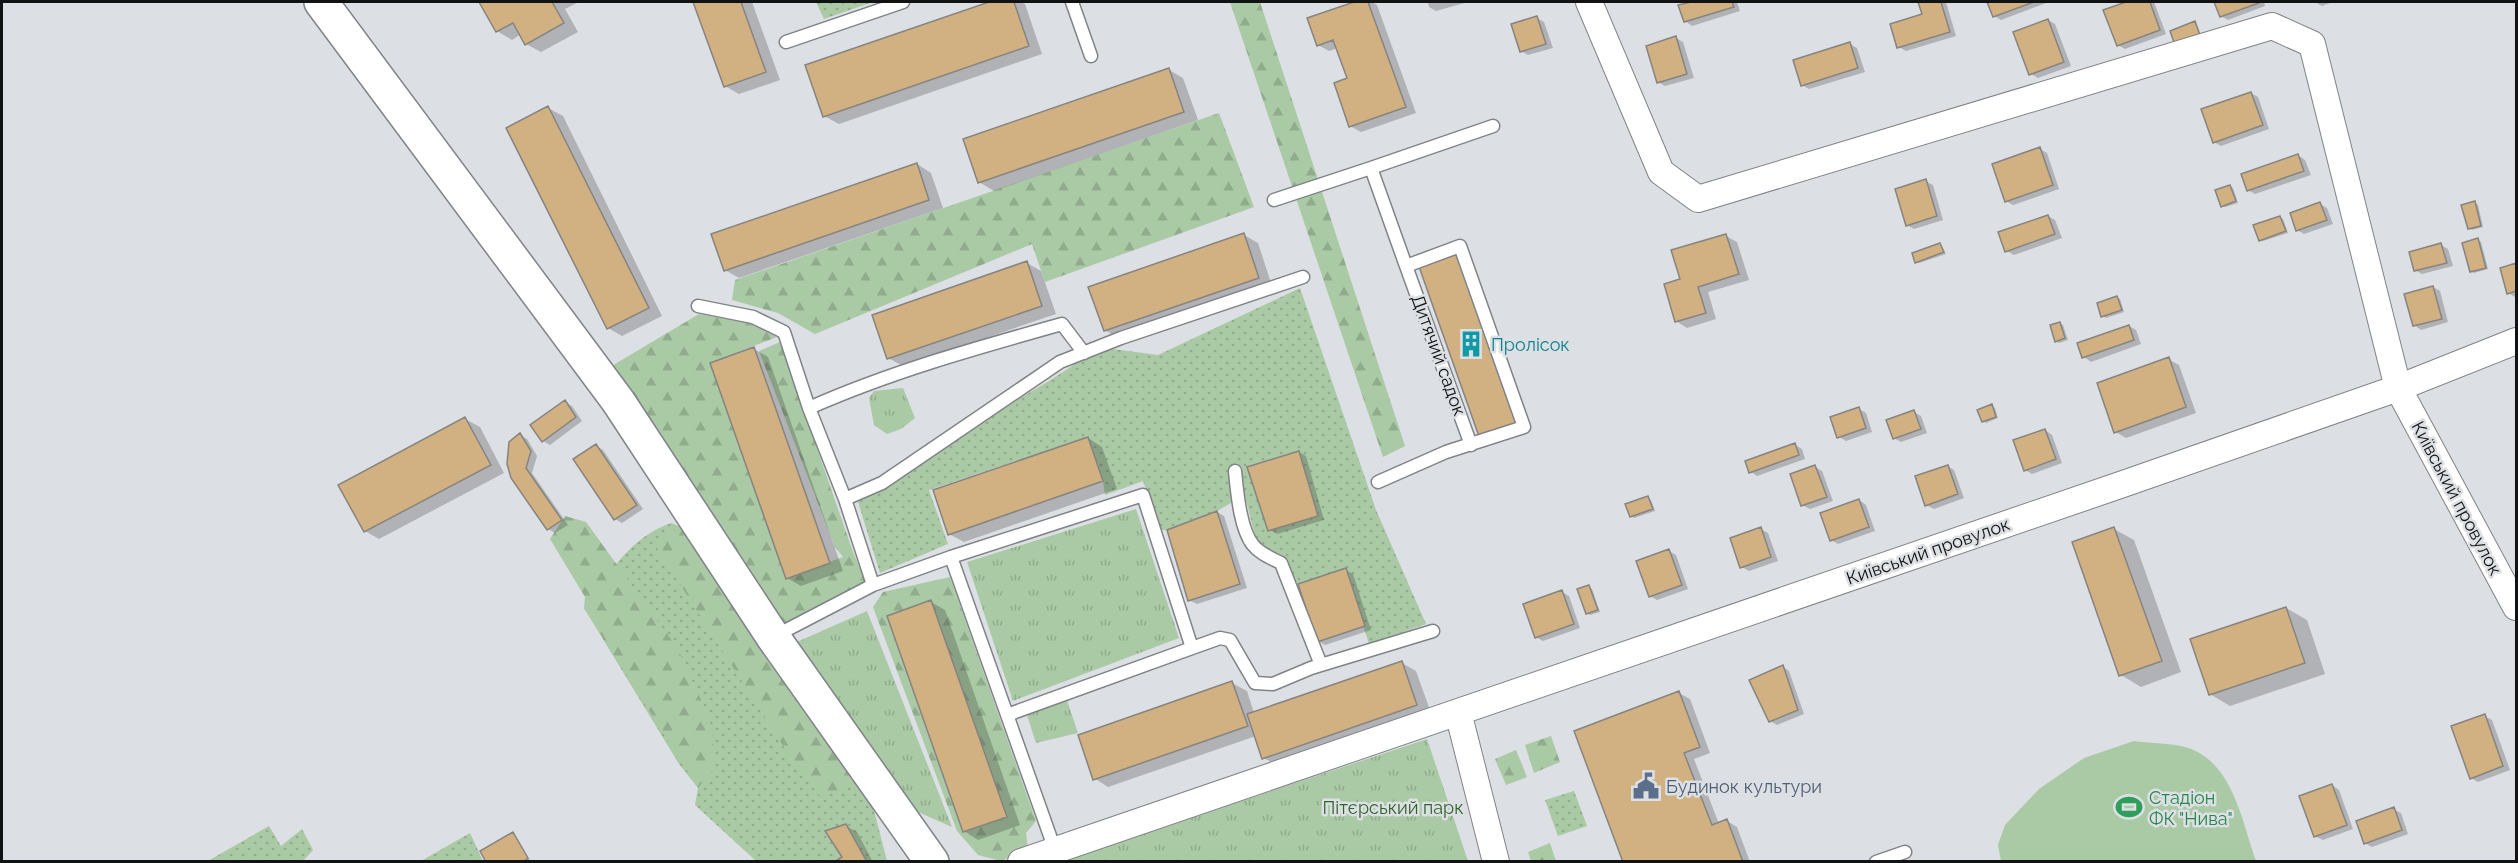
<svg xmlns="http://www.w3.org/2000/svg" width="2518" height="863" font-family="Raleway,sans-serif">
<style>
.grass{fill:url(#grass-dots)}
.forest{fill:url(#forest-firs)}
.park{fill:url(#park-tufts)}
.pitch{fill:#aac9a5}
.shadow{fill:#0003}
.building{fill:#d1b181;stroke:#878480;stroke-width:1.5}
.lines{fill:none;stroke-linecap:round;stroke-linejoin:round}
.lane-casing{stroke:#808387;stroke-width:15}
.street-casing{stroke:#808387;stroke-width:28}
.secondary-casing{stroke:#808387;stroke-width:36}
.lane{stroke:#fff;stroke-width:12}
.street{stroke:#fff;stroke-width:26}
.secondary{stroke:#fff;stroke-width:33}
.labels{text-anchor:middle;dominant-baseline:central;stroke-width:5;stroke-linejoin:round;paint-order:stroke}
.culture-label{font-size:18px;fill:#0d838f;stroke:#dcdfe3;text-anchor:start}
.street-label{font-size:18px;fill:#111213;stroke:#dcdfe3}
.service-label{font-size:18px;fill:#4e5e75;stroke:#dcdfe3;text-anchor:start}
.leisure-label{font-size:18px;fill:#27864d;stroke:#dcdfe3;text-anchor:start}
.park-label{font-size:18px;fill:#31642b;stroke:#dcdfe3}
</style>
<defs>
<pattern id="grass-dots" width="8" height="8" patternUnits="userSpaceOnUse" patternTransform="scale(1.5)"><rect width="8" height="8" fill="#aac9a5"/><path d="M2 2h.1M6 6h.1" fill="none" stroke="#91ac8d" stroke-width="1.8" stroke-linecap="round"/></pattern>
<pattern id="forest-firs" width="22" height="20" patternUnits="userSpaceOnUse" patternTransform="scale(1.5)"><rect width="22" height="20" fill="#aac9a5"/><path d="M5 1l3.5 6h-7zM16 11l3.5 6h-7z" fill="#91ac8d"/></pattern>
<pattern id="park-tufts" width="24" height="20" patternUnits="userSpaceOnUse" patternTransform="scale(1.5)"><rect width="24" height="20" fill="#aac9a5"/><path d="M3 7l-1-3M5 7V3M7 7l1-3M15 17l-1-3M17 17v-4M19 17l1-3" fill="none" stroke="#91ac8d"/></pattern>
</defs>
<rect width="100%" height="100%" fill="#dcdfe3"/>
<path class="grass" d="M816 2H873L824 19Z
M1300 288 1376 510 1426 624 1369 644 1346 569 1298 584 1281 558 1256 540 1240 476 1238 499 1217 511 1167 530H1160L1143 481 1105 495 1103 481 1088 437 929 490 948 544 880 573 858 502C901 476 942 445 985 419 1024 395 1063 375 1098 347L1158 355Z
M671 523 681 527 824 727 871 799 887 861H756L695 805 698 788 679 764 584 608C608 575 630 537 671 523Z
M1574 791 1587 826 1558 836 1545 800Z
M269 826 281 846 302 829 313 850 303 861H208Z
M470 833 483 861H421Z"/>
<path class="forest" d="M1230 2H1260L1405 446 1383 457Z
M1219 113 1254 207 1045 282 1032 244 815 334 778 313 732 300 735 280Z
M699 314 748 323 777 337 710 363 786 578 843 557 835 547 759 351 780 342 853 552 866 583 777 628 605 370Z
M565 516 586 522 678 649 710 720 716 766 698 788 584 608 585 597 550 539Z
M681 527 859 778 822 799 787 752 653 542Z
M950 577 1036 821 1026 833 1028 849 1001 861 978 855 957 831 873 607 883 592Z
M1551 736 1560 762 1534 773 1525 745Z
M1516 750 1527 777 1506 785 1495 759Z
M1550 843 1556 861H1531L1528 852Z"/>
<path class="park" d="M903 388 915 418 901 429 887 434 874 425 869 398 874 391Z
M1136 509 1179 638 1013 701 967 562Z
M867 611 952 827 902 805 790 645Z
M1065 694 1078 733 1036 743 1025 709Z
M1427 739 1468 861H1062Z"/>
<path class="pitch" d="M2134 741C2149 743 2166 743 2181 746 2232 757 2241 819 2256 861H2001L1998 845 2005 825 2039 789 2084 758Z"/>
<path class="shadow" d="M481 2H579L565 9 578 32 541 52 526 44 521 34 512 40 497 31Z
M695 2H752L780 80 739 94 725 86Z
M993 2H1021L1025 4 1042 54 839 124 824 116 807 66Z
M1358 2H1372L1377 5 1416 113 1361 132 1350 126 1349 79 1338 48 1329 51 1318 45 1309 19Z
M1428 2H1468L1436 11 1429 7Z
M1696 2H1737L1740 11 1692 26 1685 21 1680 6Z
M1919 2H1946L1956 36 1906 51 1899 47 1924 15Z
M1988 2H2045L2046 3 2001 20 1994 16Z
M2130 2H2154L2166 34 2125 49 2118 45 2105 11Z
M2216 2H2264L2265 6 2228 20 2221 16Z
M2315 2H2333L2322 6Z
M1537 18 1544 22 1553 48 1528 55 1521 51Z
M2048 20 2055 24 2071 66 2038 78 2031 74Z
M1676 38 1683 42 1694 78 1665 86 1658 82Z
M1850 44 1857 48 1865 72 1809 89 1802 85Z
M1169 70 1183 78 1198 120 994 191 979 182Z
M2251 93 2258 97 2269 129 2221 146 2214 142Z
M548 108 563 116 662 316 622 336 608 328Z
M2040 149 2047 153 2059 189 2013 205 2006 201Z
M2298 155 2305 160 2311 175 2255 194 2248 190Z
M917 164 931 173 943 208 739 278 725 270Z
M1925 181 1933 185 1943 220 1914 229 1907 225Z
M2230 186 2233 188 2238 203 2225 207 2222 206Z
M2475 203 2478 205 2483 227 2472 230 2469 228Z
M2320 204 2327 208 2333 224 2304 234 2297 230Z
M2048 216 2055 220 2062 238 2014 255 2007 251Z
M2280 217 2283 219 2288 233 2263 241 2260 240Z
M1244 235 1258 243 1272 286 1119 339 1105 330Z
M1726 236 1737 242 1749 280 1708 292 1716 319 1687 328 1676 321 1682 280Z
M2478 240 2481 242 2488 269 2474 273 2471 271Z
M1940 244 1946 254 1919 263 1916 262Z
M2441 245 2448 249 2453 266 2422 274 2415 270Z
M1467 252 1531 431 1490 445 1483 441Z
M1027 263 1041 271 1056 314 903 366 888 358Z
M2516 265V297H2515L2508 293 2502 269Z
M2433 287 2440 291 2448 322 2421 330 2414 325Z
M2117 297 2120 299 2124 312 2106 318 2103 316Z
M2059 323 2063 325 2068 340 2059 343 2056 341Z
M2129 326 2136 330 2141 344 2091 362 2084 357Z
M754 349 768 357 843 571 801 586 787 578Z
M2168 359 2179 365 2196 413 2126 438 2116 432Z
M565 402 572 406 582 421 550 445 543 441Z
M1992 406 1995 408 1998 418 1986 423 1983 421Z
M1859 409 1866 413 1872 432 1846 441 1839 437Z
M1914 412 1921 416 1927 433 1901 442 1894 438Z
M465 419 480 427 504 473 379 539 365 531Z
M2045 430 2052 435 2062 463 2032 474 2025 470Z
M520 435 527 439 537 456 532 473 568 525 555 533 548 529 513 477Z
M1088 438 1102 447 1117 489 964 542 949 534Z
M1795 445 1802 449 1805 459 1757 476 1750 471Z
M596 446 603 450 643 509 622 523 615 519Z
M1299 452 1306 456 1324 520 1277 534 1270 530Z
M1947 466 1954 470 1964 498 1934 509 1926 505Z
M1815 467 1822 471 1833 501 1810 509 1802 505Z
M1648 498 1651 500 1655 511 1634 518 1631 516Z
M1859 500 1866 505 1875 531 1838 544 1831 540Z
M1217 512 1224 516 1247 588 1197 604 1189 600Z
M1761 529 1768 533 1778 561 1749 571 1742 567Z
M2114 529 2134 540 2181 672 2141 687 2121 675 2074 543Z
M1669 551 1676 555 1688 589 1657 600 1650 596Z
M1346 570 1353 574 1371 630 1325 645 1318 641Z
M1589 587 1592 589 1600 612 1590 615 1587 613Z
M1562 592 1569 596 1580 628 1543 641 1536 637Z
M931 602 945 610 1020 825 978 840 964 831Z
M2286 608 2307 620 2325 674 2230 706 2210 694Z
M1402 663 1416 671 1431 713 1278 766 1264 758 1256 736 1108 787 1094 778 1232 683 1247 691 1254 713Z
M1782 666 1789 671 1804 714 1777 725 1770 721Z
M1679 693 1690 699 1710 753 1694 759 1719 824 1727 821 1737 827 1750 862H1625Z
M2484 716 2492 720 2510 770 2478 782 2471 778Z
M2332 785 2339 790 2353 829 2323 840 2315 836Z
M2393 809 2401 813 2408 834 2372 847 2365 843Z
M846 826 857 832 873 862H837L844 857Z
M513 833 530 860 488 862Z"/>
<path class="building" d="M479 2H552L564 23 525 45 513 23 496 32Z
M693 2H741L766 72 724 87Z
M989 2H1014L1029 46 823 117 805 65Z
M1354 2H1368L1406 107 1349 127 1334 83 1347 78 1333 40 1317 46 1307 18Z
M1691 2H1732L1734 7 1684 22 1678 5Z
M1918 2H1941L1950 32 1897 48 1890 24 1922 14Z
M1987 2H2034L1993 17Z
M2126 2H2150L2160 30 2117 46 2103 10Z
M2214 2H2259V3L2220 17Z
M1537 16 1546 44 1520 52 1511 24Z
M2048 19 2064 62 2029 75 2013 32Z
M2195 21 2201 38 2176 48 2170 31Z
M1676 36 1687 74 1657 83 1646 46Z
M1850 42 1858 68 1801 86 1793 60Z
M1169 68 1184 112 978 183 963 139Z
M2251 92 2263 125 2213 143 2201 109Z
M548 106 649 308 607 329 506 128Z
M2040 147 2053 185 2005 202 1992 164Z
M2298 154 2304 171 2247 191 2241 174Z
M917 163 929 200 724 271 711 234Z
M1926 179 1937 216 1906 226 1895 189Z
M2230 185 2236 201 2221 207 2215 190Z
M2475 201 2481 226 2468 229 2461 205Z
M2320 202 2327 220 2296 231 2290 213Z
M2048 215 2055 234 2005 252 1998 232Z
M2280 216 2286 231 2259 241 2253 225Z
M1244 233 1259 278 1104 331 1088 287Z
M1726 234 1739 274 1698 287 1706 313 1675 322 1664 284 1680 279 1671 250Z
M2478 238 2486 268 2470 272 2462 243Z
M1940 243 1944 252 1915 263 1912 253Z
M2441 243 2447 263 2414 271 2409 252Z
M1460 246 1524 427 1481 442 1417 261Z
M1027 261 1042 306 887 359 872 315Z
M2516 263V291L2507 294 2500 268Z
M2433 286 2442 319 2413 326 2404 294Z
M2117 296 2122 310 2101 317 2097 303Z
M2060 322 2065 338 2055 342 2050 325Z
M2129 325 2134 340 2082 358 2077 343Z
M754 347 830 563 786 579 710 363Z
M2169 357 2186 407 2114 433 2097 383Z
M565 400 576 417 542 442 530 425Z
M1992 404 1996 417 1982 422 1977 410Z
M1859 407 1866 428 1837 438 1830 417Z
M1914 410 1921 429 1893 439 1886 420Z
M465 417 491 465 364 532 338 485Z
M2045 429 2056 459 2024 471 2013 440Z
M520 433 531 451 526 468 562 520 547 530 511 478 507 464 509 442Z
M1088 437 1103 481 948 535 933 490Z
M1795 443 1799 455 1749 473 1745 461Z
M596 444 637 505 614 520 573 459Z
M1299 451 1318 516 1268 531 1247 467Z
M1815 465 1827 497 1801 506 1790 474Z
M1948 465 1958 494 1925 506 1915 476Z
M1648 496 1653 509 1630 517 1625 504Z
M1859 499 1869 527 1830 541 1820 513Z
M1217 511 1240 584 1188 601 1167 530Z
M1761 527 1771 557 1740 568 1730 538Z
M2114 527 2162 661 2119 676 2072 542Z
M1669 549 1682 585 1649 597 1636 561Z
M1346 568 1365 626 1317 642 1298 584Z
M1589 585 1598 610 1586 614 1577 589Z
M1562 590 1574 624 1535 638 1523 604Z
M931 600 1007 817 963 832 887 616Z
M2286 607 2305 663 2209 695 2190 639Z
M1402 661 1417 705 1262 759 1247 714Z
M1783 665 1798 710 1769 722 1749 680Z
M1232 681 1248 726 1093 780 1078 735Z
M1679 691 1700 747 1684 753 1712 825 1727 819 1743 862H1623L1574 731Z
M2485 714 2503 766 2470 779 2451 726Z
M2332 784 2347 825 2314 837 2299 796Z
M2394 807 2402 830 2364 844 2356 821Z
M846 824 867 862H834L842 857 825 831Z
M513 832 528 858 523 862H486L480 851Z"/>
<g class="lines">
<g class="lane-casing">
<path id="lane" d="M1072 2 1091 56
M786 42 903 2
M1371 168 1493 126
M1274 200 1371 168 1406 266 1460 246 1524 427 1446 452 1378 482
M1406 266 1471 445
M698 306 753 317 784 332 809 408
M1235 471C1237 491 1240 529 1253 545 1260 554 1271 558 1281 563L1321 665
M845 499 809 408C890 372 976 348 1062 324L1084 353
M873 585 951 557
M773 637 873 585 845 499 882 483 1060 362 1121 338 1303 277
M1192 648 1220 638 1230 640 1255 683 1273 684 1311 668 1433 631
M1007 715 1192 648 1143 495 951 557 1055 850
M1876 862 1905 852"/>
</g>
<g class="street-casing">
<path id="street" d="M1589 2 1661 172 1698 199 2272 26 2312 44 2398 388 2516 607
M1458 712 1496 862
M1021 862 2123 484 2398 388 2516 341"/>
</g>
<g class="secondary-casing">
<path id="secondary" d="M321 2 618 401 773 637 932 862"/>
</g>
<use href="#lane" class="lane"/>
<use href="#street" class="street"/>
<use href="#secondary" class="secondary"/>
</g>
<defs>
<g id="building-bare" transform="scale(2.07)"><path d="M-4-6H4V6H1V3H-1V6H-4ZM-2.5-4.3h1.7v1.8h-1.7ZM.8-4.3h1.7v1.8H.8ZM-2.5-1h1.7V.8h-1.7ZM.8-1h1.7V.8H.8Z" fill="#0f9aa8" stroke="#dcdfe3" stroke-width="2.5" paint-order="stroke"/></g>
<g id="civic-bare" transform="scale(2.07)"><path d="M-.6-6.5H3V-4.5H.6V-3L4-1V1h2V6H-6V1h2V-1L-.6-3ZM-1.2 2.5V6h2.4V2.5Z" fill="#5c6f8a" stroke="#dcdfe3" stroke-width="2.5" paint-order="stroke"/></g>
<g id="stadium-bare" transform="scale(2.07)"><path d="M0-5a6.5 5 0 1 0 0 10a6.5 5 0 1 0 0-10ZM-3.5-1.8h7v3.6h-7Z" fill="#2e9e5b" stroke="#dcdfe3" stroke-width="2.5" paint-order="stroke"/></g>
</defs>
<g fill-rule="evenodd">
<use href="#building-bare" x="1471" y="344"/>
<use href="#civic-bare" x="1646" y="786"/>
<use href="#stadium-bare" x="2129" y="807"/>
</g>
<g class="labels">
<g class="culture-label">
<text x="1491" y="344">Пролісок</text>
</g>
<g class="street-label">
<text transform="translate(1439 355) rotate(70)">Дитячий садок</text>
<text transform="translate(2457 498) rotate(62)">Київський провулок</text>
<text transform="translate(1928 551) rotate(-19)">Київський провулок</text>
</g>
<g class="service-label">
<text x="1666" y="786">Будинок культури</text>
</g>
<g class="leisure-label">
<text x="2149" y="797">Стадіон<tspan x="2149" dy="21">ФК "Нива"</tspan></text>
</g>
<g class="park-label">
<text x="1393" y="807">Пітєрський парк</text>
</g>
</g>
<rect width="2518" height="863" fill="none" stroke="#111213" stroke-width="6"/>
</svg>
